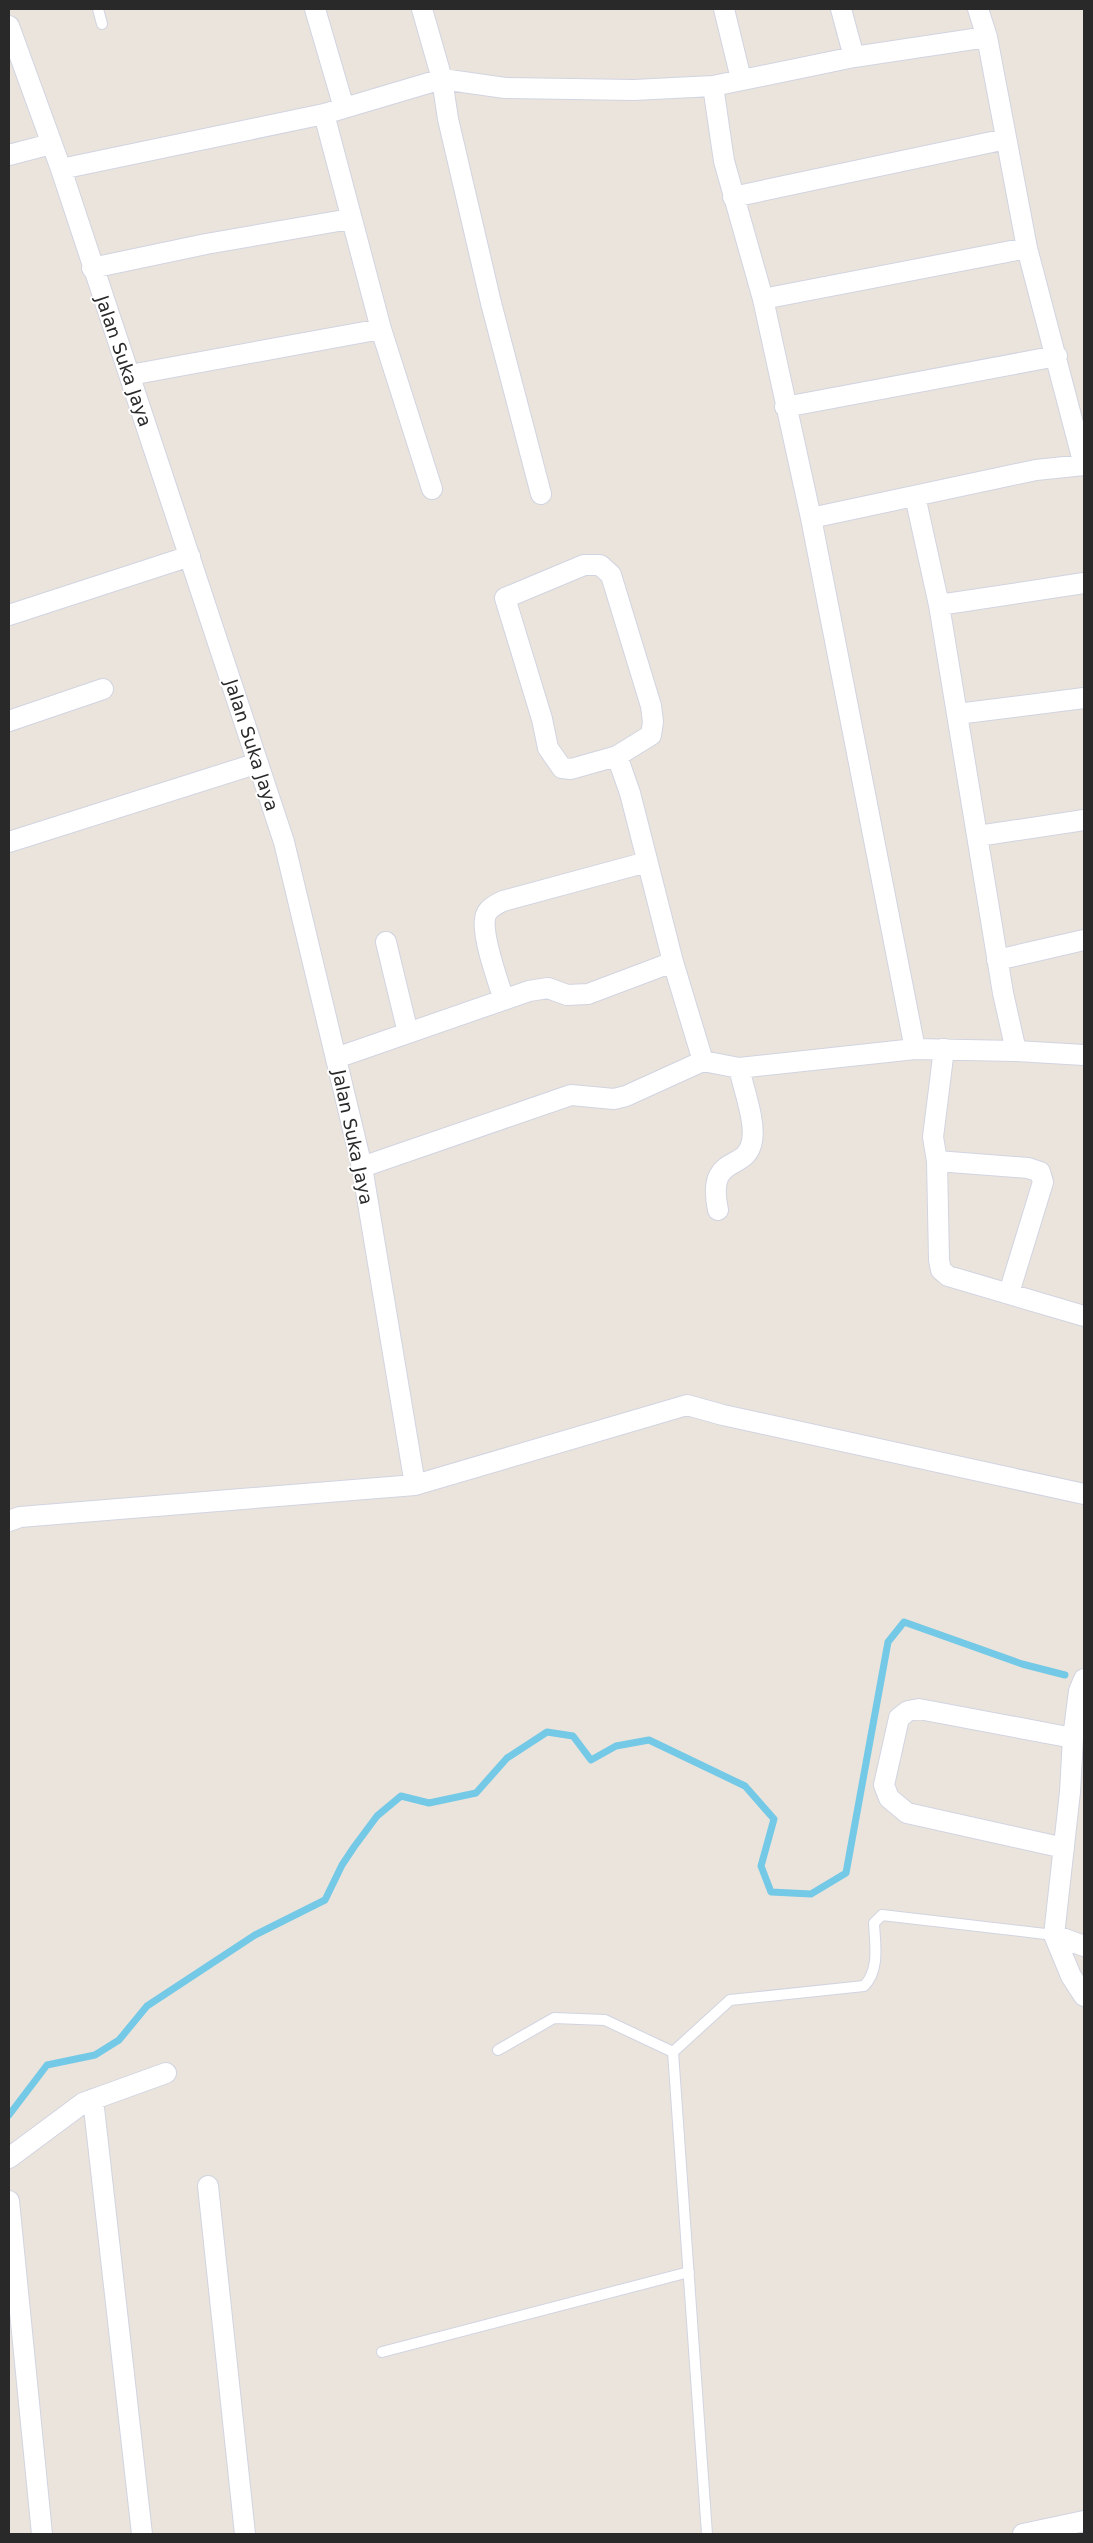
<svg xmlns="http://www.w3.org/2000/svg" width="1093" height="2543" font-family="'DejaVu Sans',sans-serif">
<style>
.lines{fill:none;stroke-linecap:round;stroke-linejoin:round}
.stream{stroke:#74c9e7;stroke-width:7}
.service-casing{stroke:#d1d4e1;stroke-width:12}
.minor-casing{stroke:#d1d4e1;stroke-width:22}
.service{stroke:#fff;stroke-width:10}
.minor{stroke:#fff;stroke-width:20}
.labels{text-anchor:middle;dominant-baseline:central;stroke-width:4;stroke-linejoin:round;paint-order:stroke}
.street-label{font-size:18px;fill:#292929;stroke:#fff}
</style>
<rect width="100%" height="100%" fill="#ebe4dc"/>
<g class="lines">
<path class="stream" d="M9 2115 47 2065 95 2055 119 2040 147 2006 255 1935 325 1900 342 1865 354 1847 377 1816 401 1796 429 1803 476 1793 507 1758 547 1732 573 1736 591 1760 616 1746 649 1740 745 1786 774 1819 761 1866 771 1892 811 1894 846 1873 888 1642 904 1622 1022 1664 1065 1675"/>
<g class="service-casing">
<path id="service" d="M98 9 102 24
M498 2050 554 2018 605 2020 673 2052 707 2534
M673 2052 730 2000 864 1986C880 1970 875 1944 874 1923L882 1915 1054 1935
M382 2352 689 2272"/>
</g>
<g class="minor-casing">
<path id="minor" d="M315 9 344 108
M422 9 442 79 448 119 491 303 541 494
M724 9 741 79
M841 9 854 57
M978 9 987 37
M9 26 61 169 284 842 362 1167 415 1485
M324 114 381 329 432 489
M9 155 51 144
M61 169 324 114 442 79 505 88 634 90 713 86
M733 197 1006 139
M92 268 206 244 350 219
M763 299 1027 248
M130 375 381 329
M785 407 1057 356
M915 496 939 605 1003 993 1016 1051
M811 518 1036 470 1084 465 1027 248 987 37 854 57 713 86 724 161 763 299 811 518 915 1049
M939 605 1084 583
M9 615 190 556
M957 714 1084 698
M9 721 103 689
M617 756 651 735 653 722 651 706 611 575 600 565H584L505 598 542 719 548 748 562 768 571 769 617 756 630 793 673 962 703 1061 739 1068 915 1049 1016 1051 1084 1055
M978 836 1084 820
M9 842 258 763
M386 942 408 1033
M997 960 1084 940
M504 1000C498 981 482 938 485 919 486 909 495 905 503 901L647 862
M944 1049 933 1137 937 1161 1028 1168 1040 1172 1043 1182 1009 1293
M336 1058 529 991 548 988 567 995 588 994 673 962
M937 1161 939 1260 941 1270 948 1276 1084 1316
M362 1167 571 1095 614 1099 626 1096 703 1061
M718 1210C706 1152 747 1173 752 1141 756 1122 743 1087 739 1068
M9 1521 20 1517 415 1485 687 1405 723 1415 1084 1494
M1084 1679 1079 1691 1073 1738 1070 1792 1054 1935 1071 1976 1084 1996
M1064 1848 907 1813 889 1798 884 1785 899 1718 908 1711 919 1709 1073 1738
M1054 1935 1084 1946
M93 2099 142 2534
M9 2158 83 2103 166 2073
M208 2186 245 2534
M9 2201 42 2534
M1023 2534 1084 2521"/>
</g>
<use href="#service" class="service"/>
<use href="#minor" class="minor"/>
</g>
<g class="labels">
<g class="street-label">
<text transform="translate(124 361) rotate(71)">Jalan Suka Jaya</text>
<text transform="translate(252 745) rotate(72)">Jalan Suka Jaya</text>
<text transform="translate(353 1137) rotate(78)">Jalan Suka Jaya</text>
</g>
</g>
<rect width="1093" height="2543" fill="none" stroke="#292929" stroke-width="20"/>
</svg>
